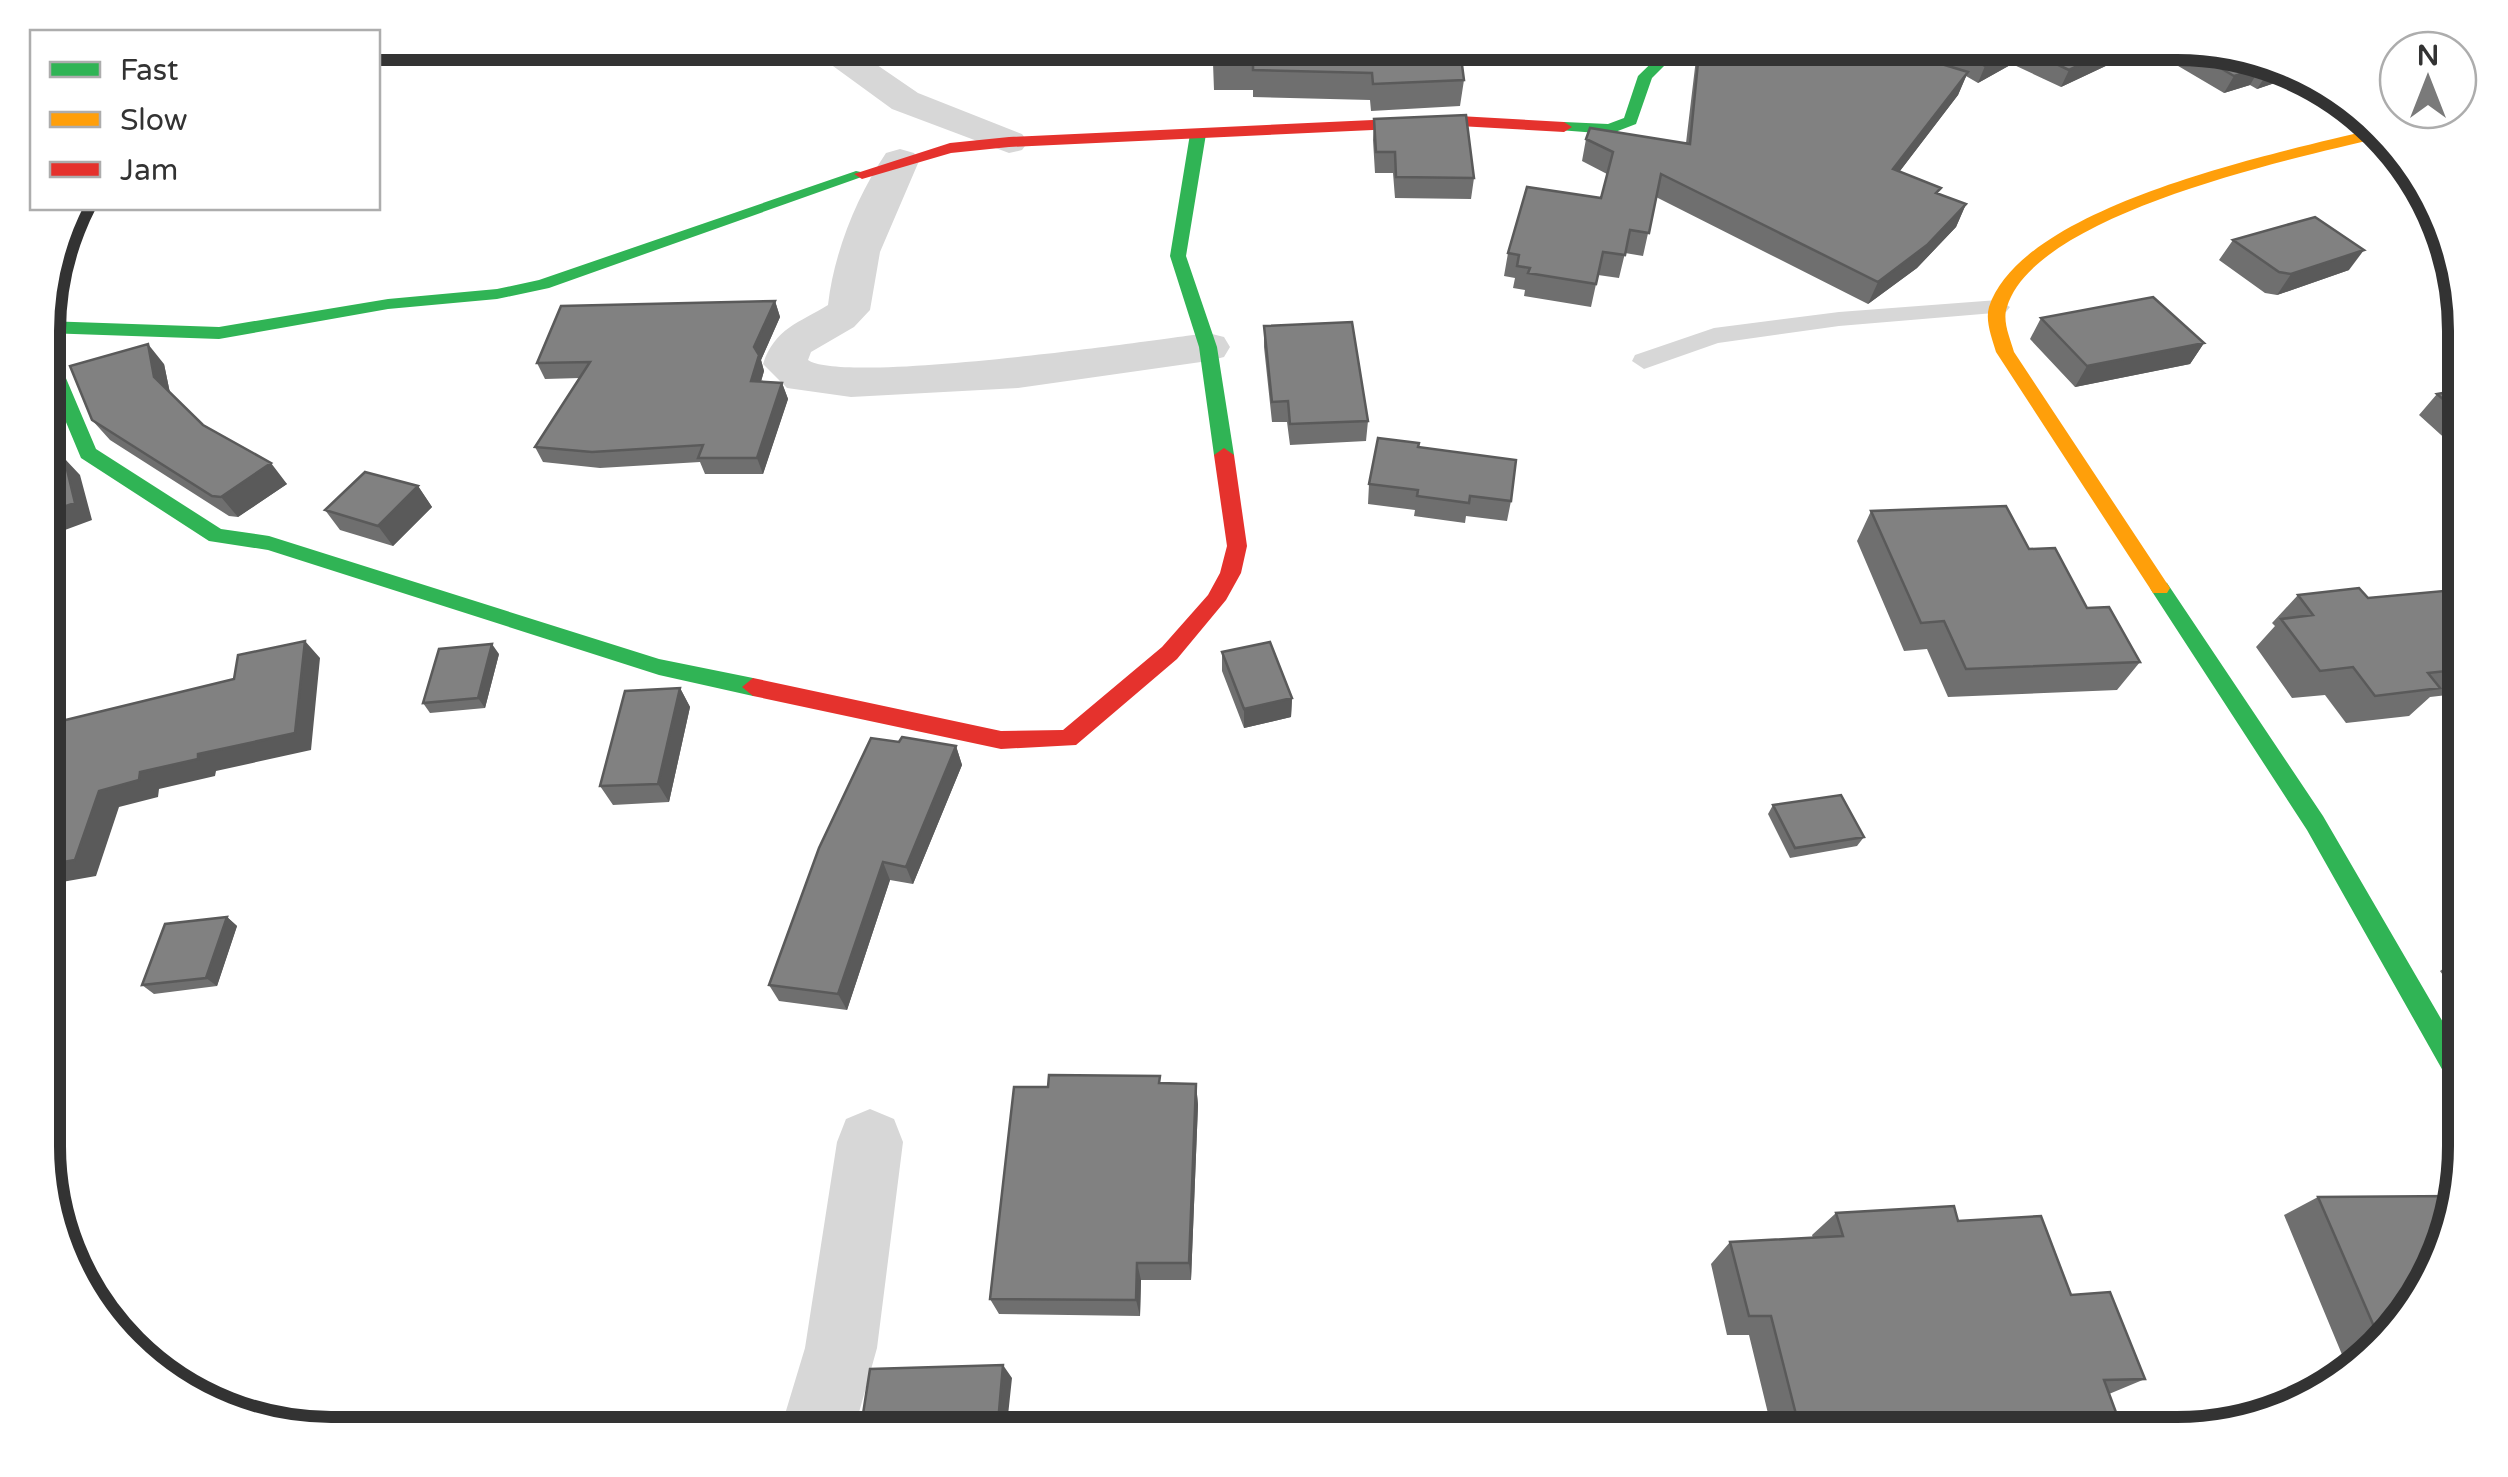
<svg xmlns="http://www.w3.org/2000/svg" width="2508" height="1477" font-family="'Varela Round',sans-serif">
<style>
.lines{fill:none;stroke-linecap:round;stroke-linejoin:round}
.lane{fill:#d7d7d7;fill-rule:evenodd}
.street{fill:#d7d7d7;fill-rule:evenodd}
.fast{fill:#30b455;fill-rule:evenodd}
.slow{fill:#ff9f0a;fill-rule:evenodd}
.jam{fill:#e5322d;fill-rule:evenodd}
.wall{fill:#6f6f6f}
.shaded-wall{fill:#5a5a5a}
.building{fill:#818181;stroke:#5a5a5a;stroke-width:2.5}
.rim{fill:none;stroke:#333;stroke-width:12}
</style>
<rect width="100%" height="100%" fill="#fff"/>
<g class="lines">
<path class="lane" d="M1998 300 2010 307 2006 312 1839 326 1718 343 1644 369 1632 361 1635 355 1714 328 1839 312Z"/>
<path class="street" d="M806 43H845L918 93 1022 134 1028 142 1022 150 1009 153 892 109 811 50Z
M900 149 914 153 919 161 880 252 870 310 854 327 811 352 808 360C844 385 1149 341 1208 333L1224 337 1230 347 1224 357 1208 361 1018 388 851 397 787 388 763 364C775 328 799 323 828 305 834 252 857 196 886 153Z
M870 1109 894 1119 903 1142 877 1348 853 1434H779L805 1348 837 1142 846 1119Z"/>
<path class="fast" d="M1672 43H1687L1652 78 1636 124 1610 134 1559 130V124L1564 122 1608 124 1624 118 1638 76Z
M1198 129 1206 134 1186 256 1217 347 1234 455 1224 462 1214 455 1199 347 1170 256 1190 134Z
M856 171 870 174 549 288 497 299 388 309 219 339 45 333V321L219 327 388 299 497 289 539 280Z
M45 344 54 350 96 449 221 529 269 536 659 659 753 678 764 687 753 696 659 675 268 550 209 541 81 458 45 372Z
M2160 580 2167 583 2323 816 2465 1060V1098L2456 1094 2307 830 2153 593 2150 588Z"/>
<path class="slow" d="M2370 130 2378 138C2292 159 2034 214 2007 307 2002 321 2010 338 2014 352L2170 588 2167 593H2153L1996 352C1992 338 1985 321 1989 307 2022 205 2277 153 2370 130Z"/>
<path class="jam" d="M1459 116 1564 122 1572 127 1564 132 1459 126 1009 147 951 153 862 179 854 174 950 143 1009 137Z
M1224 448 1234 455 1247 546 1241 573 1226 600 1177 659 1076 745 1001 749 753 696 742 687 753 678 1001 731 1063 730 1162 647 1208 595 1220 573 1227 546 1214 455Z"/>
</g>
<path class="wall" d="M1215 42 1464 80 1460 106 1371 111 1370 100 1253 97V90H1214L1213 63Z
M1540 42H1607L1590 59Z
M1636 42H1656L1651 47Z
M1698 42H1759L1776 47 1953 68 1911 42H2177L2298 75 2257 89 2250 85 2224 93 2146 47 2061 87 2012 64 1978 83 1966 76 1958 95 1899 172 1938 193 1966 204 1956 227 1917 268 1868 304 1656 197 1643 256 1625 253 1619 278 1598 275 1591 307 1524 296 1525 290 1513 288 1515 278 1504 276 1508 253 1601 198 1607 174 1582 161 1586 139 1686 143Z
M1374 119 1474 178 1471 199 1395 198 1393 173H1375L1373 140Z
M2233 240 2349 270 2277 295 2265 293 2219 260Z
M775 301 780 317 761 360 764 371 761 382 782 383 788 399 763 474H705L700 462 600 468 543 462 535 447 580 378 545 379 537 363Z
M2041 318 2204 343 2190 364 2075 387 2030 339Z
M1264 326 1368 421 1366 441 1290 445 1287 422H1272L1264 347Z
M164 364 170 393 203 425 287 484 238 517 229 516 110 440 92 420Z
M2465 389V452L2461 453 2419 415 2437 394Z
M1418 447 1511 501 1507 521 1466 516 1465 523 1414 516 1415 510 1368 504 1369 484Z
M418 486 432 507 393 546 340 530 325 510Z
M1871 511 2029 549 2140 662 2117 690 1948 697 1927 649 1904 651 1857 541Z
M2465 589V693L2430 697 2409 716 2346 723 2325 695 2292 698 2256 647 2275 626 2272 623 2298 595 2368 598Z
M1222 652 1292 698 1291 717 1244 728 1222 671Z
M499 654 485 708 430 713 423 703Z
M680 688 690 707 669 802 613 805 600 786Z
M899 742 956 746 962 765 913 884 890 880 847 1010 779 1001 769 985Z
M1773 805 1864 837 1857 846 1790 858 1768 814Z
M227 917 237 926 217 986 154 994 142 985Z
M2465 961V1006L2440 971 2453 962Z
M1160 1083 1196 1084 1198 1105 1191 1280H1141L1140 1316 999 1314 990 1299 1048 1087Z
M2318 1197 2426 1291 2348 1369 2284 1215Z
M1836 1213 1958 1221 2071 1295 2145 1379 2109 1394 2124 1434H1773L1749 1335H1727L1711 1264 1730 1242 1813 1238 1812 1235Z
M1012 1378 892 1425H876L863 1414Z"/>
<path class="shaded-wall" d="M1593 42H1607L1590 59Z
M2128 42H2148L2146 47 2061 87 2069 70Z
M2020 47 2012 64 1978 83 1985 66Z
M2260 68 2250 85 2224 93 2234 76Z
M2276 69 2298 75 2257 89 2268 72Z
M1968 72 1958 95 1884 192 1893 169Z
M1966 204 1956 227 1917 268 1868 304 1878 282Z
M71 208H85L86 210 69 215Z
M2364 250 2349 270 2277 295 2291 274Z
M775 301 780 317 761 360 764 371 756 397 751 381 754 347Z
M2204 343 2190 364 2075 387 2087 366Z
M148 344 164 364 171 398 154 377Z
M782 383 788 399 763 474 757 458Z
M45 414 64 458 80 475 92 520 46 537 47 542 45 543V513L51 448 45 433Z
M271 463 287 484 238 517 221 497Z
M418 486 432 507 393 546 378 526Z
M305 641 320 658 311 750 216 771 215 776 159 789 158 797 119 807 96 876 45 885V865L99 791 140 772 198 754Z
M492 644 499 654 485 708 478 698Z
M680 688 690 707 669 802 658 784Z
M1292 698 1291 717 1244 728V709Z
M45 703 64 720 45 733Z
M956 746 962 765 913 884 906 867Z
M883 862 890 880 847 1010 838 994Z
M227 917 237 926 217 986 206 978Z
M1196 1084 1198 1105 1191 1280 1189 1263Z
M1137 1263 1141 1280 1140 1316 1136 1300Z
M1003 1365 1012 1378 1006 1434H997Z"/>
<path class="building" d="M1215 42H1459L1464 80 1373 84 1372 73 1253 70V64L1213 63Z
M1700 42H1759L1776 47 1783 42H1868L1968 72 1893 169 1941 188 1936 193 1966 204 1927 245 1878 282 1661 174 1649 233 1630 230 1625 255 1603 252 1596 284 1528 273 1530 268 1517 266 1519 255 1508 253 1527 187 1601 198 1613 152 1586 139 1590 128 1690 144Z
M1946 42H2128L2069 70 2020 47 1985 66Z
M2176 42H2177L2276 69 2268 72 2260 68 2234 76Z
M1466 115 1474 178 1396 177 1395 152H1376L1374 119Z
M2315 217 2364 250 2291 274 2279 272 2233 240Z
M2153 297 2204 343 2087 366 2041 318Z
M775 301 754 347 759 355 751 381 782 383 757 458H698L703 445 592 452 535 447 590 362 537 363 561 306Z
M1352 322 1368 421 1290 424 1288 401 1272 402 1264 326Z
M148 344 154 377 203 425 271 463 221 497 212 496 92 420 70 366Z
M2465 389V418L2437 394Z
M45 433 51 448 64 457 75 503 45 513Z
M1378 438 1419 443 1418 447 1516 460 1511 501 1470 496 1469 503 1417 496 1418 490 1369 484Z
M365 472 418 486 378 526 325 510Z
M2006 506 2029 549 2055 548 2087 608 2109 607 2140 662 1966 669 1944 621 1921 623 1871 511Z
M2359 588 2368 598 2465 589V669L2428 673 2440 688 2375 696 2353 667 2320 671 2281 619 2313 615 2298 595Z
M305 641 295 733 198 754V759L140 772 139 780 99 791 75 860 45 865V725L234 679 238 655Z
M1270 642 1292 698 1244 709 1222 652Z
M492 644 478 698 423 703 439 649Z
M680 688 658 784 600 786 625 691Z
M902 737 956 746 906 867 883 862 838 994 769 985 819 848 871 738 899 742Z
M1841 795 1864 837 1795 848 1773 805Z
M227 917 206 978 142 985 165 924Z
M2465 961V980L2453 962Z
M1049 1075 1160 1076 1159 1083 1196 1084 1189 1263H1137L1136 1300 990 1299 1014 1087H1048Z
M2455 1196 2426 1291 2379 1338 2318 1197Z
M1954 1206 1958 1221 2041 1216 2071 1295 2110 1292 2145 1379 2104 1380 2124 1434H1801L1771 1316H1749L1730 1242 1843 1236 1836 1213Z
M1003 1365 997 1434H890L894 1413 863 1414 870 1369Z"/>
<path d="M0 0H2508V1477H0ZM331 60H2177A271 271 0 0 1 2448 331V1146A271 271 0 0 1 2177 1417H331A271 271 0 0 1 60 1146V331A271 271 0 0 1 331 60Z" fill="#fff" fill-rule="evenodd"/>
<path class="rim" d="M331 60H2177A271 271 0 0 1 2448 331V1146A271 271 0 0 1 2177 1417H331A271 271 0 0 1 60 1146V331A271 271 0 0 1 331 60Z"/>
<rect x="30" y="30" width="350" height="180" fill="#ffffff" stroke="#adadad" stroke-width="2.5"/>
<rect x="50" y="62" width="50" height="15" fill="#30b455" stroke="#adadad" stroke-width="2.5"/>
<text x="120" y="80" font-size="30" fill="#333333">Fast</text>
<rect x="50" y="112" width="50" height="15" fill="#ff9f0a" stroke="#adadad" stroke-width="2.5"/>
<text x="120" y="130" font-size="30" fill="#333333">Slow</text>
<rect x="50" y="162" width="50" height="15" fill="#e5322d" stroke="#adadad" stroke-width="2.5"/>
<text x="120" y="180" font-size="30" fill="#333333">Jam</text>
<g transform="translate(2428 80)"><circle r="48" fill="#ffffff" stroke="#adadad" stroke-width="2.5"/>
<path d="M0-8L18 38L0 25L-18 38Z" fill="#7a7a7a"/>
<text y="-15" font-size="28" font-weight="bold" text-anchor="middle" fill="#333333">N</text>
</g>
</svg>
